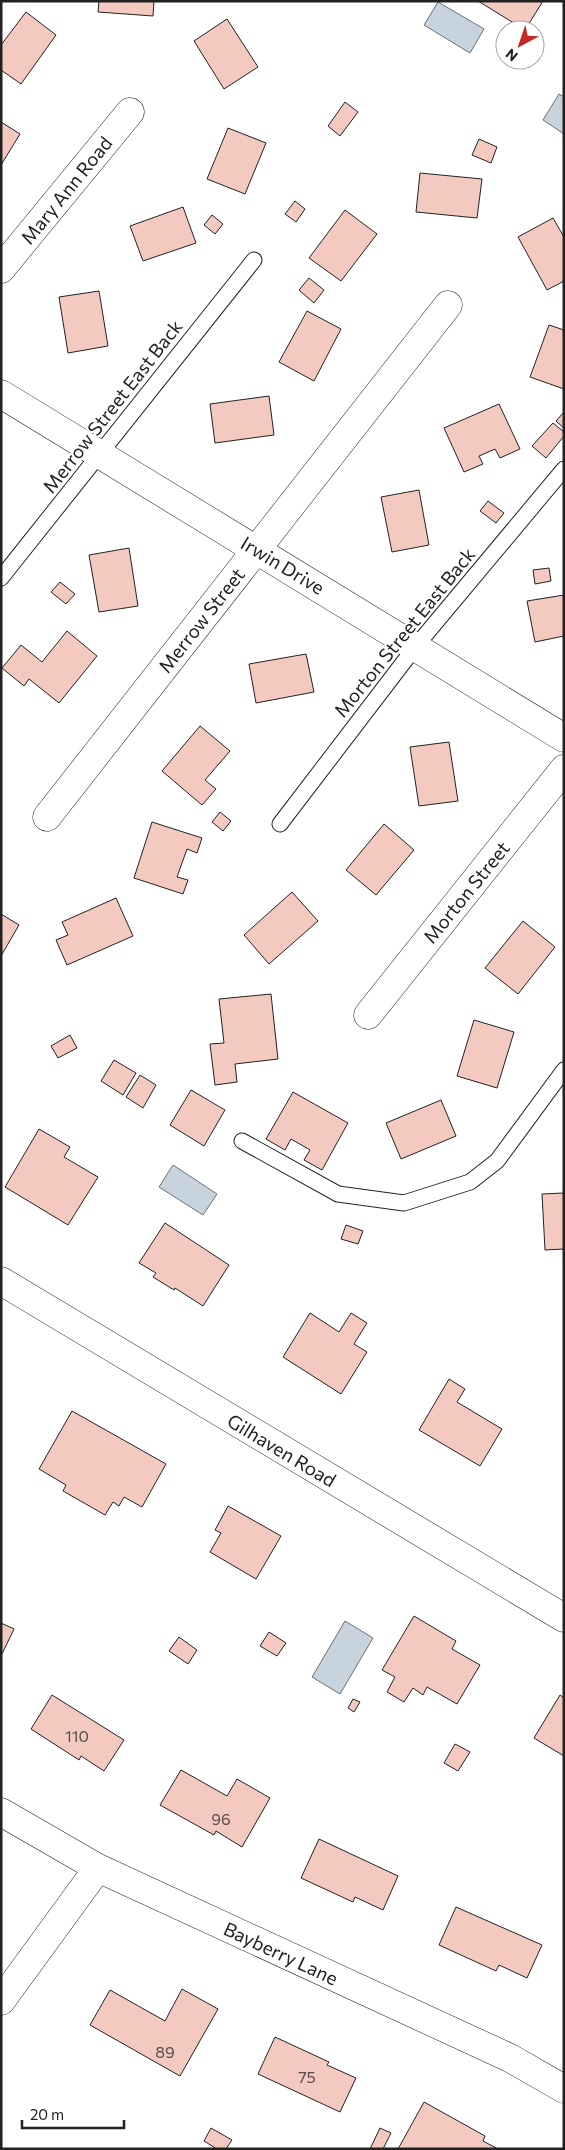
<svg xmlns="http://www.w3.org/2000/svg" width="565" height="2150" font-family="Commissioner,sans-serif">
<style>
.water{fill:#c7d3dd;stroke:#6f6f6f}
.building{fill:#f3c9c0;stroke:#222}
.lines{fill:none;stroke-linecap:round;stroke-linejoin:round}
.lane-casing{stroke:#222;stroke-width:17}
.street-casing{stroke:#222;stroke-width:29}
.lane{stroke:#fff;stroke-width:15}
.street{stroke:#fff;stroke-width:28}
.labels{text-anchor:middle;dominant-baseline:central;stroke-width:4;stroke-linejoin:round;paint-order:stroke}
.number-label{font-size:16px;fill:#564c4a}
.street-label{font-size:19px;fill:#222;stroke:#fff}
</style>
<rect width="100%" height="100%" fill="#fff"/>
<path class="water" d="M438 2 484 29 470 53 424 25Z
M559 94 564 97V134L543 120Z
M173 1165 217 1194 203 1215 159 1187Z
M345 1621 373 1638 340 1694 312 1677Z"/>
<path class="building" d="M99 1H154L153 16 98 12Z
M478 1H543L525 30Z
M26 12 56 35 21 84 1 70V45Z
M227 19 258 67 224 89 194 41Z
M345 102 358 112 340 136 328 126Z
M1 122 20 134 1 165Z
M228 128 266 143 245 194 207 179Z
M479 139 497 147 491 163 472 155Z
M420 173 482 179 477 218 416 212Z
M295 201 305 209 296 222 285 214Z
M183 207 196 243 143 261 130 226Z
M345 210 377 234 341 281 309 258Z
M212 215 223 224 215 234 204 225Z
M553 218 564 237V281L547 290 518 237Z
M309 278 324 290 314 303 299 290Z
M99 291 108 346 68 353 59 297Z
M307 311 341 329 314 381 279 362Z
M549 325 564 330V389L530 377Z
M269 396 274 435 215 443 210 404Z
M499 404 520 449 500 458 495 449 479 456 483 464 464 472 444 428Z
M564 412V428L556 421Z
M553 423 564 432V436L546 458 532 446Z
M419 490 429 545 392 552 381 497Z
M488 501 504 513 496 523 480 511Z
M129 548 138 606 99 612 89 555Z
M549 568 551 581 535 584 533 570Z
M60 582 75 594 66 604 51 592Z
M564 595V636L535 642 527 601Z
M67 631 97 656 59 703 29 679 24 686 2 668 21 645 42 662Z
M306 654 314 692 256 703 249 664Z
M200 726 230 751 205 780 216 789 202 805 162 771Z
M449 742 458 801 419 806 410 747Z
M220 812 231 821 223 831 212 822Z
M152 822 202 838 197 853 187 849 177 877 188 880 183 894 134 878Z
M384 824 414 850 376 895 346 870Z
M292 892 318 921 269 964 244 935Z
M116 898 133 936 67 965 56 940 68 935 62 922Z
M1 914 19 925 1 956Z
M523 921 555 947 518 994 485 968Z
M271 994 278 1059 235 1064 237 1082 215 1085 210 1044 224 1043 219 999Z
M474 1020 514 1032 497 1088 457 1076Z
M70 1035 77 1048 58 1058 51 1046Z
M114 1060 136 1073 123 1095 101 1081Z
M140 1075 156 1085 143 1108 126 1097Z
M191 1090 225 1110 204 1146 170 1125Z
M293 1092 348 1123 322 1170 304 1160 310 1150 291 1139 285 1150 266 1139Z
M441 1100 456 1136 401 1159 386 1123Z
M39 1129 70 1147 64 1157 98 1177 68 1225 5 1187Z
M564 1193V1249L545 1250 542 1194Z
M165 1223 229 1265 203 1306 175 1288 174 1290 153 1277 156 1273 139 1263Z
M346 1225 363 1231 358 1244 341 1239Z
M310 1313 339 1332 351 1313 367 1323 354 1344 367 1352 341 1394 283 1357Z
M449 1379 465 1389 457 1402 502 1429 480 1466 419 1430Z
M72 1411 166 1464 142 1507 124 1497 119 1506 113 1502 105 1515 63 1491 66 1485 39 1469Z
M228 1506 281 1536 256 1579 210 1552 221 1533 215 1530Z
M414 1616 456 1641 452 1649 480 1665 457 1704 427 1687 423 1695 413 1688 404 1702 387 1692 395 1677 382 1670Z
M1 1623 14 1629 1 1656Z
M269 1632 286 1643 277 1656 260 1646Z
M179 1637 197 1650 188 1664 169 1651Z
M52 1695 124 1740 104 1771 81 1756 79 1760 31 1729Z
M560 1695 564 1698V1756L534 1738Z
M353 1699 360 1702 354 1712 348 1708Z
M455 1744 470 1752 458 1771 444 1763Z
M181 1770 227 1796 237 1779 270 1798 242 1847 216 1831 214 1835 160 1805Z
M319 1839 398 1876 383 1910 355 1897 353 1902 301 1878Z
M456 1907 542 1945 527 1978 499 1965 496 1971 439 1945Z
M182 1989 218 2009 180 2076 90 2025 110 1990 165 2021Z
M275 2037 329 2062 327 2065 356 2078 340 2112 258 2074Z
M424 2102 485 2136 483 2141 498 2149H398Z
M211 2128 232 2140 226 2149H217L204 2141Z
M380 2128 391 2133 383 2149H370Z"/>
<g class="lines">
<g class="lane-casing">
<path id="lane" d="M1 578 254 260
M280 824 416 646 564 469
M242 1141 338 1194 404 1203 470 1182 497 1161 564 1070"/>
</g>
<g class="street-casing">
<path id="street" d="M1 269 130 112
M1 394 564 738
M47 817 448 305
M368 1015 564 769
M1 1281 564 1618
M1 1812 98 1868 510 2058 564 2089
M1 2001 98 1868"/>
</g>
<use href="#lane" class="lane"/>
<use href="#street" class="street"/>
</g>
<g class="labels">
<g class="number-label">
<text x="77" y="1735">110</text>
<text x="221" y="1818">96</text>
<text x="165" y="2051">89</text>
<text x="307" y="2076">75</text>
</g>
<g class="street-label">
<text transform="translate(66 190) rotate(-51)">Mary Ann Road</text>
<text transform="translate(112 406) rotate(-52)">Merrow Street East Back</text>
<text transform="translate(283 565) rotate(31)">Irwin Drive</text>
<text transform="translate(201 620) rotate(-52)">Merrow Street</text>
<text transform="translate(404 632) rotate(-51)">Morton Street East Back</text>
<text transform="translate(466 892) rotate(-51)">Morton Street</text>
<text transform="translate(282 1450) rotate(31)">Gilhaven Road</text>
<text transform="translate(281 1953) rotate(25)">Bayberry Lane</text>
</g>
</g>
<rect width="565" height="2150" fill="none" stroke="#222222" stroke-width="5"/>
<g transform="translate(520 45) rotate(220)"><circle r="24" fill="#ffffff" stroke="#a7a7a7"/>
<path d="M0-4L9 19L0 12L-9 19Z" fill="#c62828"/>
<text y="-8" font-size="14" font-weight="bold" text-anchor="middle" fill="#222222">N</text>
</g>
<path d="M22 2120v8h102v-8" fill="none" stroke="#222222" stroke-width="2.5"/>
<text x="30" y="2120" font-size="15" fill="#222222" stroke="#ffffff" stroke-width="4" paint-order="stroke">20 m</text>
</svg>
